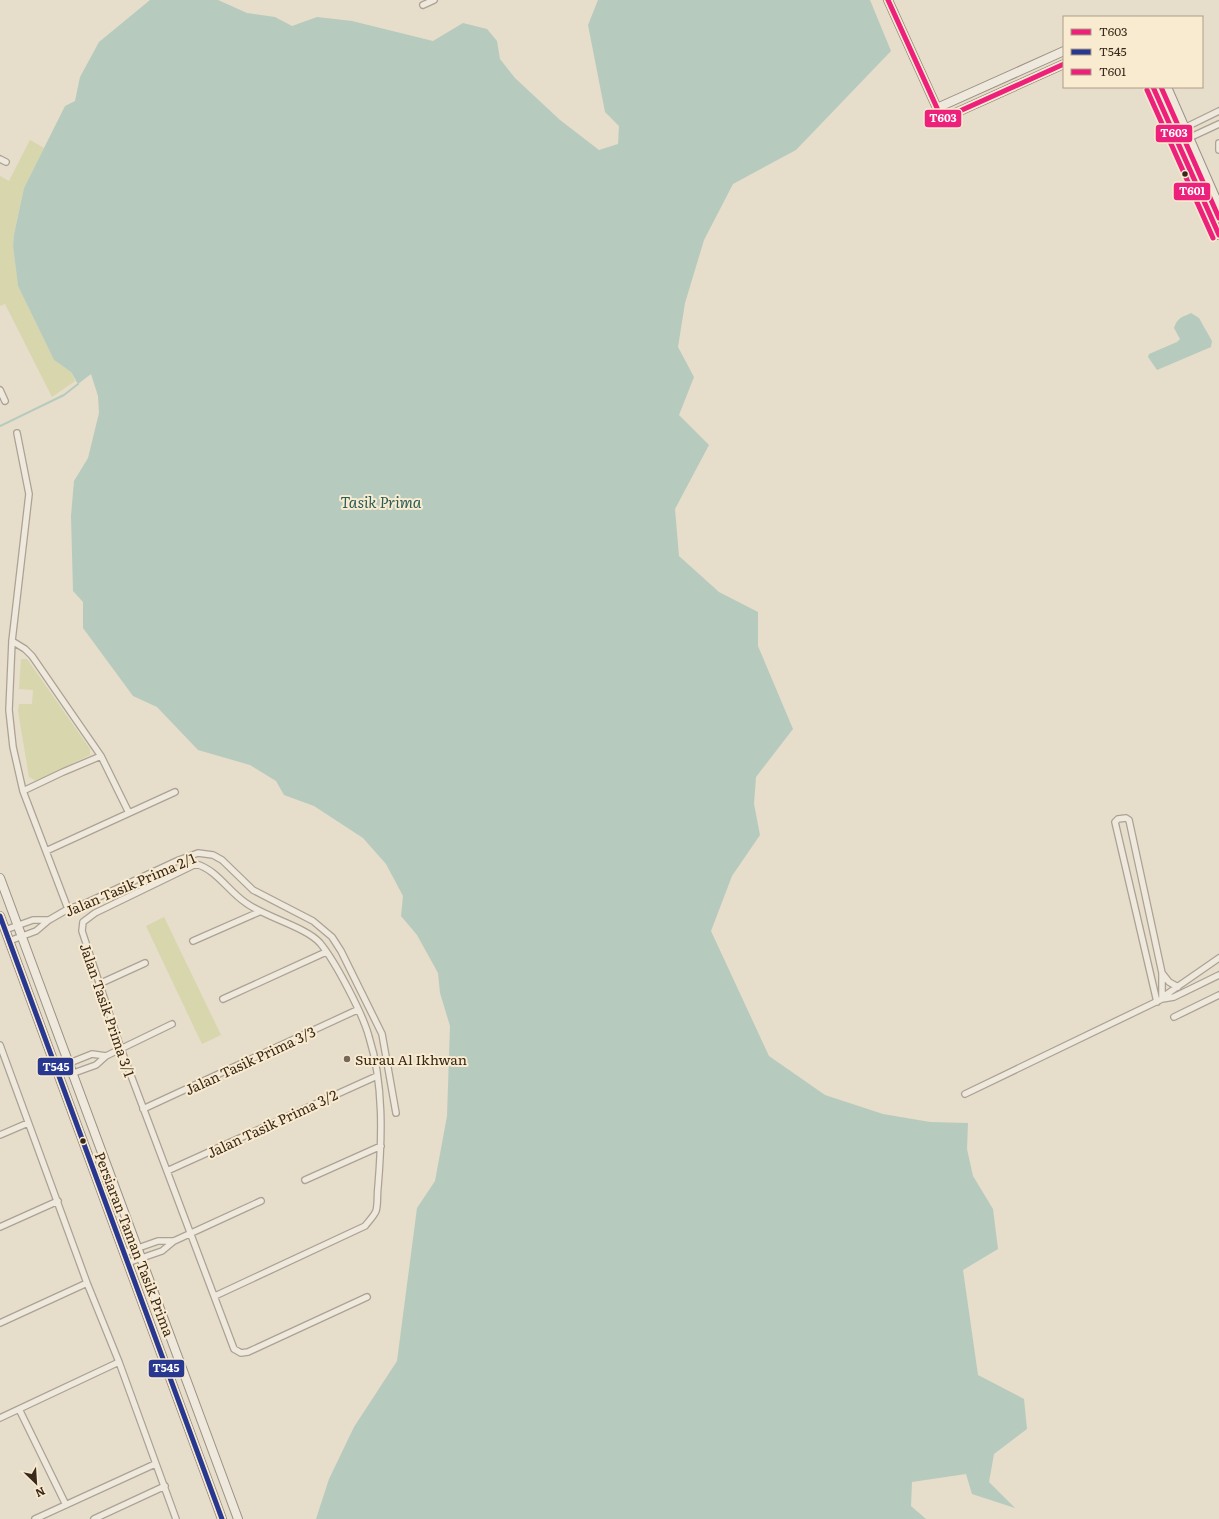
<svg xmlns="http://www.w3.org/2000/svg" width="1219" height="1519" font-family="Literata,serif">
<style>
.green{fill:#d8d6ac}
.water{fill:#b6cbbe}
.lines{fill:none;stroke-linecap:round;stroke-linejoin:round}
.stream{stroke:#b6cbbe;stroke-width:2}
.street-casing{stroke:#aba294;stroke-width:8}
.secondary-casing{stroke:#9b9184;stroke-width:10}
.street{stroke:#eee8dd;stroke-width:5.5}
.secondary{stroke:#eee8dd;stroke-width:8}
.bus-1-casing{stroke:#f9ebcf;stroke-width:8}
.bus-2-casing{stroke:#f9ebcf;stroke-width:8}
.bus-3-casing{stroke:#f9ebcf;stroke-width:8}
.bus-4-casing{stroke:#f9ebcf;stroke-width:8}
.bus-1{stroke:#ed207b;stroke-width:5}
.bus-2{stroke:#283890;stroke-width:5}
.bus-3{stroke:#ed207b;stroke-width:5}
.bus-4{stroke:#ed207b;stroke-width:5}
.bus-dot{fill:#3a291b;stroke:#f9ebcf;stroke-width:1.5}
.poi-dot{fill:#766859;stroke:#f9ebcf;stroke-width:1.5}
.labels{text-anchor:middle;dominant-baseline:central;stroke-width:4;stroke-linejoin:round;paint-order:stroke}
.street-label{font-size:14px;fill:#3a291b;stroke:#f9ebcf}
.poi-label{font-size:14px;fill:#3a291b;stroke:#f9ebcf;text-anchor:start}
.water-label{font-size:15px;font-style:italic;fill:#295c57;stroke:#f9ebcf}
.line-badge{stroke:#f9ebcf;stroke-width:1.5}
.badge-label{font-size:11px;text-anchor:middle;font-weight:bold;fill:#fff}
</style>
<rect width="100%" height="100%" fill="#e6ddcb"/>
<path class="green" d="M30 140 44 148 24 188 14 233 13 246 18 286 54 360 71 372 75 381 52 397 5 304 0 306V176L9 181Z
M21 659H27L90 749V755L36 781 29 777 18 711 19 704H32L33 690 19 689Z
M164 917 221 1035 202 1044 146 926Z"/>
<path class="water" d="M150 0H218L247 13 275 17 292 26 317 17 352 21 433 41 463 23 487 29 497 41 500 59 515 78 560 120 599 150 618 144 619 126 605 112 588 25 598 0H870L891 51 796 150 733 184 704 240 685 303 678 347 694 377 679 415 709 445 675 509 679 556 719 592 758 612V646L793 729 756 777 754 804 760 835 732 876 711 931 769 1056 825 1095 883 1114 930 1122 968 1123 967 1149 973 1176 993 1209 998 1249 963 1270 978 1375 1024 1399 1027 1429 994 1454 989 1482 1015 1508 972 1494 966 1474 912 1482 911 1506 926 1519H316L329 1479 354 1427 397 1361 417 1208 435 1181 447 1116 450 1026 440 993 438 973 417 935 401 916 403 896 386 864 363 838 314 806 284 795 276 781 250 765 198 750 157 707 133 696 83 628V602L73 591 71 516 74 481 88 458 99 413 98 396 91 374 78 384 71 372 54 360 18 286 13 246 14 234 24 188 65 106 75 101 80 77 99 42Z
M1191 313 1199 318 1212 341 1211 347 1157 370 1148 357 1149 354 1177 342 1180 339 1174 328C1177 318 1182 317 1191 313Z"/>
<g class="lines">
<path class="stream" d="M0 426 64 395 78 384"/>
<g class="street-casing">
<path id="street" d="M423 5 434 0
M1174 133 1219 111
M1178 143 1219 124
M1219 143V150
M0 159 6 162
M0 390 5 401
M17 433 29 494 12 641 9 710 13 747 23 791 68 909
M12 641 25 649 32 656 63 701 101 756 129 813
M23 791 63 772 101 756
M46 851 175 792
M5 930 33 920H49
M9 941 36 931 49 920 68 909 86 903 179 860 198 853 213 855 222 860 253 890 313 921 332 937 341 951 382 1034 396 1113
M193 941 259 912
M99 984 145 963
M223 999 326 952
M1162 999 1174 997 1219 975
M1162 999V973
M1157 1002 1115 822 1118 819 1126 818 1129 820 1162 973 1169 982 1178 987
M1174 1017 1219 995
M0 1045 87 1283 119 1362 176 1519
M67 1064 92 1054 106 1056
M71 1074 96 1065 106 1056 172 1024
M965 1094 1162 999 1167 994 1219 958
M143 1109 357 1010
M0 1135 28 1123
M167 1171 377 1076
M305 1180 381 1146
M0 1227 58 1201
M124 1253 158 1241H173
M127 1263 162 1251 174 1241 261 1201
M215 1296 365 1226C368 1222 374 1216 376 1211 378 1205 377 1194 378 1187 382 1139 384 1084 369 1037 363 1014 335 961 320 943 306 927 265 917 246 903 228 891 217 870 196 864L95 913 83 922 82 931 121 1049 234 1349 241 1353 248 1352 367 1297
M0 1323 87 1283
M19 1409 66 1505
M0 1418 119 1362
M35 1519 155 1464
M94 1519 165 1486"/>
</g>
<g class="secondary-casing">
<path id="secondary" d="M888 0 942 119 1064 64
M1153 87 1219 235
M1167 87 1219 206
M937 108 1064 51
M0 878 238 1519
M0 916 222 1519"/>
</g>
<use href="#street" class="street"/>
<use href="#secondary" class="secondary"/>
<g class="bus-1-casing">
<path id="bus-1" d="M888 0 942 119 1064 64
M1153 87 1219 235"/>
</g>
<g class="bus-2-casing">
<path id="bus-2" d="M0 916 222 1519"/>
</g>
<g class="bus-3-casing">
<path id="bus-3" d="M1147 90 1213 238"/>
</g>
<g class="bus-4-casing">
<path id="bus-4" d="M1161 87 1219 218"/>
</g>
<use href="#bus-1" class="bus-1"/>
<use href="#bus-2" class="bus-2"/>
<use href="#bus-3" class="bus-3"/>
<use href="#bus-4" class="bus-4"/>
</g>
<g class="bus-dot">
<circle cx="1185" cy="174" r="3.5"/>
<circle cx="83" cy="1141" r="3.5"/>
</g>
<circle class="poi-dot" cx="347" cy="1059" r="4"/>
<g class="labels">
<g class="street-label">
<text transform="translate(130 884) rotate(-23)">Jalan Tasik Prima 2/1</text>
<text transform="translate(108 1010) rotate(71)">Jalan Tasik Prima 3/1</text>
<text transform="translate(250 1060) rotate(-25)">Jalan Tasik Prima 3/3</text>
<text transform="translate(272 1123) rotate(-25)">Jalan Tasik Prima 3/2</text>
<text transform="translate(135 1244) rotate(69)">Persiaran Taman Tasik Prima</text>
</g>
<g class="poi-label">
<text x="355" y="1059">Surau Al Ikhwan</text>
</g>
<g class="water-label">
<text x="381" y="501">Tasik Prima</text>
</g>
</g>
<g class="line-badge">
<rect x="924" y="109" width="38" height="19" rx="4" fill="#ed207b"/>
<rect x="1155" y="124" width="38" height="19" rx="4" fill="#ed207b"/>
<rect x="1173" y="182" width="38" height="19" rx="4" fill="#ed207b"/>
<rect x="37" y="1057" width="37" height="19" rx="4" fill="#283890"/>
<rect x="148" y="1359" width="37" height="19" rx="4" fill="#283890"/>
</g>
<g class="badge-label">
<text x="943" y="122">T603</text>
<text x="1174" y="137">T603</text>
<text x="1192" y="195">T601</text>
<text x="56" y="1071">T545</text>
<text x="166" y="1372">T545</text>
</g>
<rect x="1063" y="16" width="140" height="72" fill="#f9ebcf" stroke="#ad9d87"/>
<rect x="1071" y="29" width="20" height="6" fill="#ed207b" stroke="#ad9d87"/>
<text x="1099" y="36" font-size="12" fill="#3a291b">T603</text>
<rect x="1071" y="49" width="20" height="6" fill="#283890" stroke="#ad9d87"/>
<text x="1099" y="56" font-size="12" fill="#3a291b">T545</text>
<rect x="1071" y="69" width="20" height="6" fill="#ed207b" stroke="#ad9d87"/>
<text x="1099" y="76" font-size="12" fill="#3a291b">T601</text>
<g transform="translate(36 1483) rotate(155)" stroke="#f9ebcf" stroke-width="3" paint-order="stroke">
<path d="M0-3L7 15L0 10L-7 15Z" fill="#3a291b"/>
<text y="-6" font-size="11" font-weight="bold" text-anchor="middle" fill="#3a291b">N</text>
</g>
</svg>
